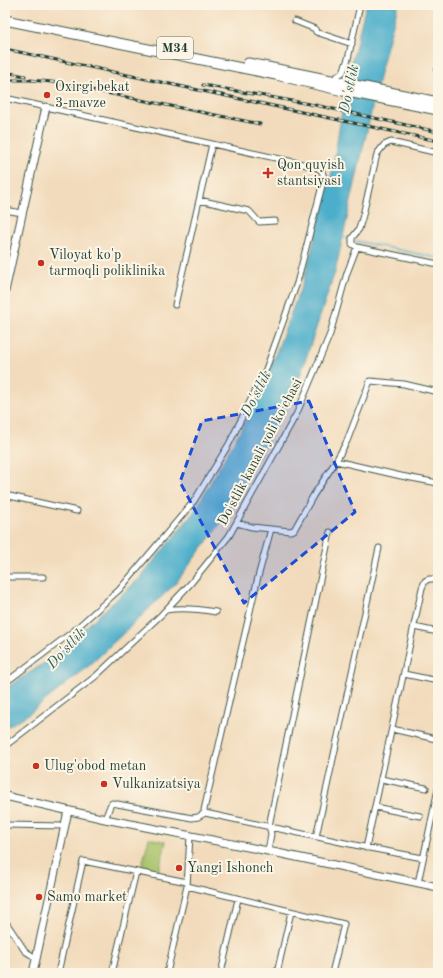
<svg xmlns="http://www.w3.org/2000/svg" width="443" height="978" font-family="'Old Standard TT',serif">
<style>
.green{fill:#a9c36a;stroke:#64804f}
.water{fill:#4baecb;stroke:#357680}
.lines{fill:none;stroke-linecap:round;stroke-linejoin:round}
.stream{stroke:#4baecb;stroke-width:1.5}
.street-casing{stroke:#3f5548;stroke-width:7}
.secondary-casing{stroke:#3f5548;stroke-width:9}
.highway-casing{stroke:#3f5548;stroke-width:11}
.street{stroke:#fff;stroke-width:5}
.secondary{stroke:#fff;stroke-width:7}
.highway{stroke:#fff;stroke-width:9}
.rail-casing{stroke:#1f3d34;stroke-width:3}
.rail{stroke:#fcf5e5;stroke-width:1.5;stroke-dasharray:4.5;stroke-linecap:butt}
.marked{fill:#1d4ed8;fill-opacity:0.2;stroke:#1d4ed8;stroke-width:3;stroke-dasharray:8 5;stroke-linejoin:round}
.poi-dot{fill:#c8321e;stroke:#fcf5e5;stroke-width:1.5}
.labels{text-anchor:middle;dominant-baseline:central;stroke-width:4;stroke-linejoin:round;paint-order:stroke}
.shield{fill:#fcf5e5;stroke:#617469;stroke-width:1}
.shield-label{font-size:13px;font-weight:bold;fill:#1f3d34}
.poi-label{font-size:14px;fill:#1f3d34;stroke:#fcf5e5;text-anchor:start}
.street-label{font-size:14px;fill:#1f3d34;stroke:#fcf5e5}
.water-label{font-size:15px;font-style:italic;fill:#2c5f61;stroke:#fcf5e5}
</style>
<rect width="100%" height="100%" fill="#fcf5e5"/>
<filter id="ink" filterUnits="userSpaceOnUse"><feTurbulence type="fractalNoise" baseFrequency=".025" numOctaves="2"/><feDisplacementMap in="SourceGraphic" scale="8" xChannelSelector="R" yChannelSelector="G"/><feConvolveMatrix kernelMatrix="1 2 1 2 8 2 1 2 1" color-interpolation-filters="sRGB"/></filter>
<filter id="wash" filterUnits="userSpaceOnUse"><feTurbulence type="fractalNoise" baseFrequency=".012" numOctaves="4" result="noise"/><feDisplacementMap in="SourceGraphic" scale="16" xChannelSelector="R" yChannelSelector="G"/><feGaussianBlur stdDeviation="0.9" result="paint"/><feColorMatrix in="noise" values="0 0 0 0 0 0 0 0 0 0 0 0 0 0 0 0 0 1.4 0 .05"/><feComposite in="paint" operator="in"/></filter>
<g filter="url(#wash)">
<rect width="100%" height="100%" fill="#f2dbbc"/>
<path class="green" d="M149 838 166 842 158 873 141 869Z"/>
<path class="water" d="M366 5H398L380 73 335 272 300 376 271 435 223 520 175 584 90 665 27 715 5 728V689L50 659 139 579 194 512 242 428 271 366 304 279 332 172 347 80Z"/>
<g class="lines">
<path class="stream" d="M341 237 348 239
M356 241 438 258"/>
</g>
</g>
<g filter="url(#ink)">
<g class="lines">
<g class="street-casing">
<path id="street" d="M295 21 315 29 316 32 352 44
M438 69 437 71 438 73
M332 80 343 72 348 59 360 5
M5 98 316 167 322 171 324 178 297 283 266 369 229 444 194 501 119 590 71 633 5 683
M438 153 391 142 384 145 377 154 363 215 359 229 352 238V244L357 247 438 264
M199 200 249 211 259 222 275 221
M5 210 22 213
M175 305 212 144
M336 461 401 476 438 483
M5 495 77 511
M237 523 252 527 290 531 294 530 313 496 336 461 347 441 370 381 404 384 438 392
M5 577H43
M166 610C182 607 199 609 216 612
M414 627 438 632
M404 674 438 681
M392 729 436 739
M5 746 96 676 161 615 191 583 229 536 297 413 330 334 347 273 357 247
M381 779 426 788
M375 807 420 816
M205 813 204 810 258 577 271 529
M105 819 110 806 112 803 192 818 198 817 205 813 364 847 423 858
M5 825 65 826
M316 837 379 548
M366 848 422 588 425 581 429 579H438
M268 851 271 834 269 826 330 532
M418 883 438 789
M187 886 344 924 332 973
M5 921 25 951 36 958
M58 973 83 861 187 882
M112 973 136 872
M167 973 187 886 190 836
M221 973 238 899
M277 973 291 912"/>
</g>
<g class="secondary-casing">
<path id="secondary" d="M5 291 46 107
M5 796 105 819 268 851 438 887
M33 973 68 811"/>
</g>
<g class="highway-casing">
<path id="highway" d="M5 20 276 75 343 91 438 110
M248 63 438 102"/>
</g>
<use href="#street" class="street"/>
<use href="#secondary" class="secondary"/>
<use href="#highway" class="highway"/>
<g class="rail-casing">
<path id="rail" d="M5 49 438 141
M5 72 25 76
M5 80H30L52 82 260 124
M203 85 315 105 438 132"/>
</g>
<use href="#rail" class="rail"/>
</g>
</g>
<path class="marked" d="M309 401 355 512 244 603 180 482 202 421Z"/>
<g class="poi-dot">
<circle cx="47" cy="95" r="4"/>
<path d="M266 167h4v4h4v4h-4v4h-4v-4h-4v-4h4z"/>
<circle cx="41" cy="263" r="4"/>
<circle cx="36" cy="766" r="4"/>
<circle cx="104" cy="784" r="4"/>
<circle cx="179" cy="868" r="4"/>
<circle cx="39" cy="897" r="4"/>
</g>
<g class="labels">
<rect class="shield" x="157" y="37" width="36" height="22" rx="3"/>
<g class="shield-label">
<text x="175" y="48">M34</text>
</g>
<g class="poi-label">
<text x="55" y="87">Oxirgi bekat<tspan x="55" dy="16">3-mavze</tspan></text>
<text x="277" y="165">Qon quyish<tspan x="277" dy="16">stantsiyasi</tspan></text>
<text x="49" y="255">Viloyat ko'p<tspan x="49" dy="16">tarmoqli poliklinika</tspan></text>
<text x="44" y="766">Ulug'obod metan</text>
<text x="112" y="784">Vulkanizatsiya</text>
<text x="187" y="868">Yangi Ishonch</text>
<text x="47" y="897">Samo market</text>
</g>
<g class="street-label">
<text transform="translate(260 452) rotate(-62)">Do'stlik kanali yoli ko'chasi</text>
</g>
<g class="water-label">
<text transform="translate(350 89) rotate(-78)">Do'stlik</text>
<text transform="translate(257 394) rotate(-63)">Do'stlik</text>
<text transform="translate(67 649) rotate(-47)">Do'stlik</text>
</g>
</g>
<rect width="443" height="978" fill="none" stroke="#fcf5e5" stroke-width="20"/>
</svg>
